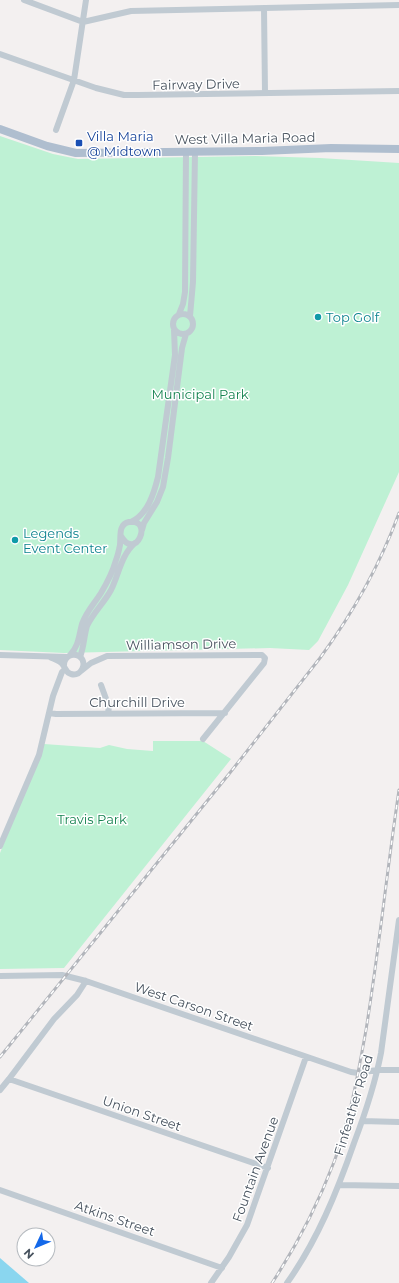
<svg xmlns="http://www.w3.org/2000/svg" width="399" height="1283" font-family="Montserrat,sans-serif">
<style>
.green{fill:#bef1d4}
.water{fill:#8ad6ef}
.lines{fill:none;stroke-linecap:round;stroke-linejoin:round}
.minor{stroke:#c0cad2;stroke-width:6}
.major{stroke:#afbecf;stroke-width:8}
.rail-casing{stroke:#b2b5bb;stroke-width:3}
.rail{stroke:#fff;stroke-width:1.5;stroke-dasharray:4.5;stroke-linecap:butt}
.transit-dot{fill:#1a4fb4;stroke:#fff;stroke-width:1.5}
.culture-dot{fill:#0f9aa8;stroke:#fff;stroke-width:1.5}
.labels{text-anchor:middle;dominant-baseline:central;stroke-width:3;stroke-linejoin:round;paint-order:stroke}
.street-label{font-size:13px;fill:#47525e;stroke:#fff}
.transit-label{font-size:13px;fill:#164399;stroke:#fff;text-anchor:start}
.culture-label{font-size:13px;fill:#0d838f;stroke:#fff;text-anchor:start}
.park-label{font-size:13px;fill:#158350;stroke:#fff}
</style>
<rect width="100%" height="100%" fill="#f3f0f0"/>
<path class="green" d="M0 136 53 154 78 159 255 156 320 158 399 163V472L348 585 318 641 309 650 270 648 64 653 0 650Z
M153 741H203L231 759 64 968 0 969V853L44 744 100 748 109 745 127 749 153 751Z"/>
<path class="water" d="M0 1258 29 1283H0Z"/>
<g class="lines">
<path class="minor" d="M24 0 83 22 131 11 399 5
M264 8 265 93
M0 54 96 88 124 95H138L399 91
M56 130 74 80 86 0
M173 324a10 10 0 1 1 20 0a10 10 0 1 1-20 0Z
M179 314 183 304 185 292 186 152
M190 316 193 282 195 152
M131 522C148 514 154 493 158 477L175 355 174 330
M142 530 144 523 157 502 163 487 168 458 182 348 186 334
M0 655 67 657
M70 655C79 646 79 635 82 624 86 612 94 604 101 593 107 583 113 571 116 560 118 555 119 550 120 545 121 537 118 524 129 522 154 518 136 562 121 536
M50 657C54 659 61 661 63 665 66 669 66 673 71 674 82 677 88 662 79 656 71 652 64 658 64 665
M80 657C84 647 84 636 87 626 93 613 104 603 111 590 119 574 121 555 135 543
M81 671 91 663 107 656 262 655 265 658 264 663 203 739
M101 685 109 707 108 713
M49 713 56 714 225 713
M0 846 39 755 53 696 62 672 65 669
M0 976 62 975 86 981 351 1072 358 1073 377 1070H399
M9 1079 268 1168
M0 1090 9 1079 54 1019 77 995 86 981
M362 1121 399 1122
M340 1185 399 1186
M0 1190 222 1268
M211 1283 229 1257 247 1225 306 1057
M287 1283C317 1241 337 1192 354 1143 365 1114 375 1084 381 1053L399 920"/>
<path class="major" d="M0 129 47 146 76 153 262 151 331 148 399 149"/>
<g class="rail-casing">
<path id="rail" d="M0 1057 229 774 320 658C353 613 380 565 399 513
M272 1283C297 1245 318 1204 334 1162 350 1120 358 1074 366 1030 379 950 387 870 399 790"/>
</g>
<use href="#rail" class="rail"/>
</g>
<rect class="transit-dot" x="75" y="139" width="8" height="8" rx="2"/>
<g class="culture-dot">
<circle cx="318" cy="317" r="4"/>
<circle cx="15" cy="540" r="4"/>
</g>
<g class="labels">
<g class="street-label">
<text transform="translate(196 84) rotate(-1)">Fairway Drive</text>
<text transform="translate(245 138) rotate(-1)">West Villa Maria Road</text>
<text transform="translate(181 644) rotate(-1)">Williamson Drive</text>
<text x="137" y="702">Churchill Drive</text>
<text transform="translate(194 1006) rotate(19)">West Carson Street</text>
<text transform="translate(353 1105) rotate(-73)">Finfeather Road</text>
<text transform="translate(142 1113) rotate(19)">Union Street</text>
<text transform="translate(255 1169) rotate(-70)">Fountain Avenue</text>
<text transform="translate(115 1218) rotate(19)">Atkins Street</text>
</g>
<g class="transit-label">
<text x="87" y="136">Villa Maria<tspan x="87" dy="15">@ Midtown</tspan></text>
</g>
<g class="culture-label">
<text x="326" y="317">Top Golf</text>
<text x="23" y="533">Legends<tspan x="23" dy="15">Event Center</tspan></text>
</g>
<g class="park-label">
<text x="200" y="394">Municipal Park</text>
<text x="92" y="819">Travis Park</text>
</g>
</g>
<g transform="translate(36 1247) rotate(226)"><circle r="19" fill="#ffffff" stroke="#b5babf"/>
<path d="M0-3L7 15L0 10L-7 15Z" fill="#1468e9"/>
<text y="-6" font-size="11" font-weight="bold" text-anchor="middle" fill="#47525e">N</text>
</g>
</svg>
